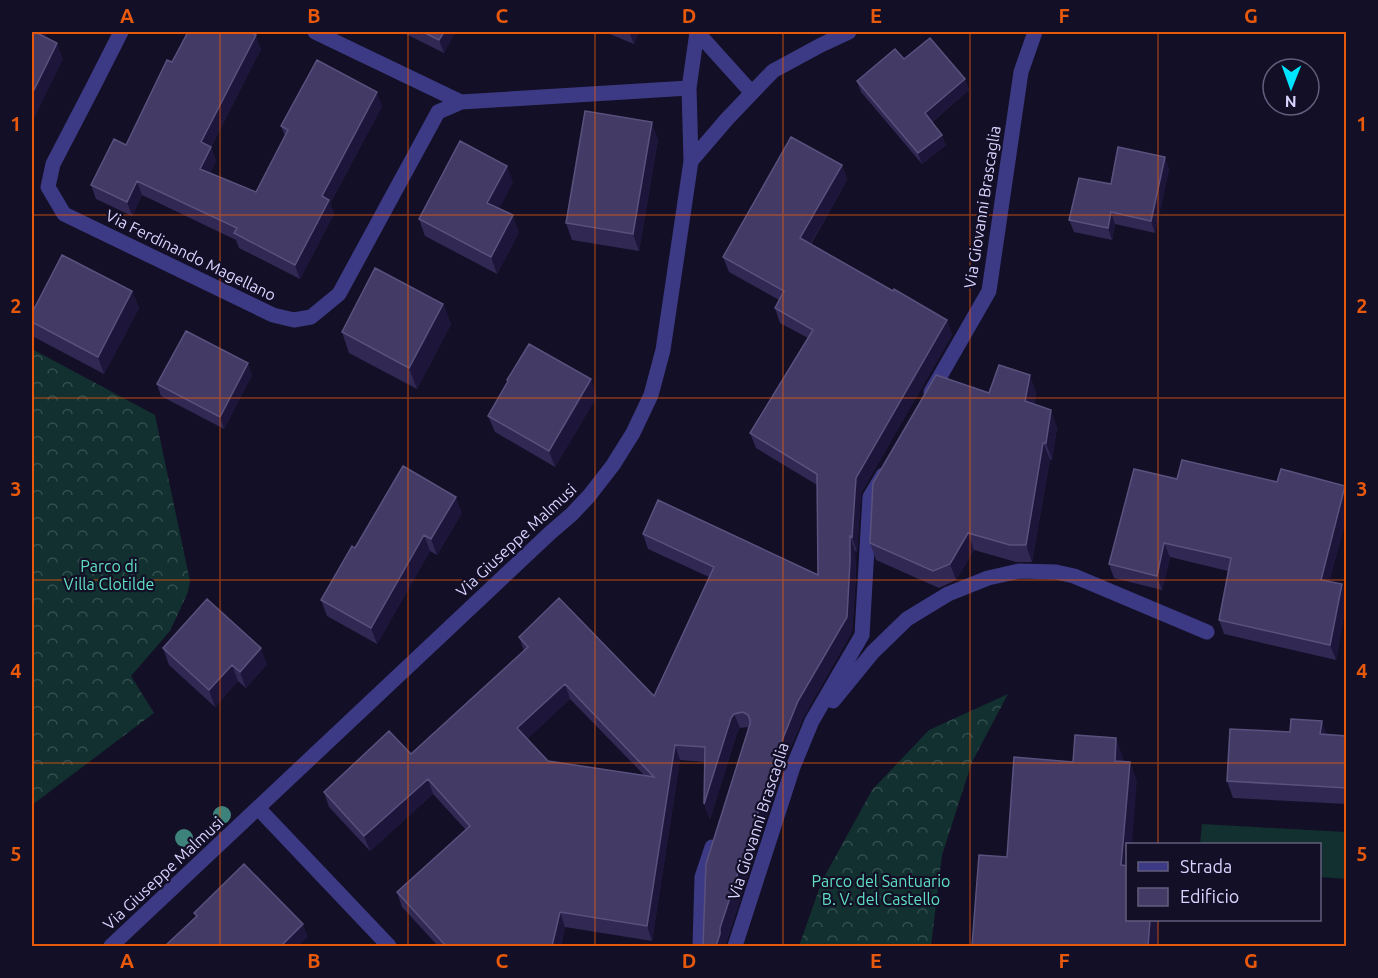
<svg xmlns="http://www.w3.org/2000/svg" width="1378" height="978" font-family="Ubuntu,sans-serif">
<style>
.forest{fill:url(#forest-crowns)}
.garden{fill:#12302f}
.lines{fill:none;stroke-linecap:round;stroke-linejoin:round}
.lane{stroke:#3d3a85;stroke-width:15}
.street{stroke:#3d3a85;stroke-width:15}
.tree{fill:#3d827b}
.wall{fill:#312854;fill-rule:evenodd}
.shaded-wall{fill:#1d163a}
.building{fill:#433a66;stroke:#5a527e;stroke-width:1.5;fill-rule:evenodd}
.grid{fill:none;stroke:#e8590c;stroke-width:1.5;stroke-opacity:0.55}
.labels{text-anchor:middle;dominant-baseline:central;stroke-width:4.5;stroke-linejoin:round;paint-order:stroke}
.street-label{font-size:16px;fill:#d9d4ff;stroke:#130f26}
.park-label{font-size:16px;fill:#5fe0c0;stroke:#130f26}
.neatline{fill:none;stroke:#e8590c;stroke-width:2}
.grid-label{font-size:20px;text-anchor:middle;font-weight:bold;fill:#e8590c}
</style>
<defs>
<pattern id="forest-crowns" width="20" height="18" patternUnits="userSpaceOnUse" patternTransform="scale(1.5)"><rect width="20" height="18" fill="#12302f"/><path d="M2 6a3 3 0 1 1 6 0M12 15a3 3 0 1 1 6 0" fill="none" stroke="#344d4e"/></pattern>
</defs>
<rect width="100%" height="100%" fill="#130f26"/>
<path class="forest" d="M32 349 155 415 190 581 188 592 170 631 131 676 154 713 32 805Z
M1008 694 972 762 942 855 931 946H799L822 881 872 790 929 730Z"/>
<path class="garden" d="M1202 824 1346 832V879L1320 877V844H1200Z"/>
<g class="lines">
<path class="lane" d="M931 392 989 291 1021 72 1035 32
M833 701 873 652 907 619 948 594 988 578 1019 571 1056 572 1074 576 1207 632
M700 946 702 877 712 847
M735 946 793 767 812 721 862 635 870 497 883 475"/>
<path class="street" d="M121 32 92 89 53 164 48 187 64 214 273 315 294 320 311 317 339 294 438 112 461 102 689 88
M315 32 461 102
M697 32 752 93
M691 161 727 119 773 71 821 45 849 32
M258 808 389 946
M111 946 550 533 572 514 589 496 613 465 633 433 651 395 663 350 691 161 689 88 697 32"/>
</g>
<g class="tree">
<circle cx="222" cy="815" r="9"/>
<circle cx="184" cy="838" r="9"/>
</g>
<path class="wall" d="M402 32H455L444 53Z
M605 32H639L634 44Z
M261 49 211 147 216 161 210 173 256 192 285 136 281 126 382 106 330 204 334 214 300 279 239 248 236 240 142 195 132 216 96 199 91 185 126 145 172 62Z
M904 59 965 79 969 90 932 122 946 145 922 164 861 92 857 81Z
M658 139 639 251 572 240 566 223Z
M842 165 847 180 811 244 893 291 947 320 952 335 861 493 857 552 855 551 856 576 852 632 804 716 784 763 726 943 703 946 748 727 740 728 737 733 710 819 704 804 705 762 680 760 652 941 565 927 561 946H438L402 907 397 892 466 830 433 794 370 851 329 807 324 792 411 754 524 651 519 637 654 696 709 577 648 549 643 534 818 575 817 485 756 448 750 433 808 338 780 323 775 308 779 300 729 272 723 257ZM570 699 644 775 548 761 527 739Z
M1169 169 1155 233 1115 224 1112 240 1074 232 1069 220 1111 184Z
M513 182 499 208 519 232 497 274 425 236 419 219Z
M132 291 139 308 104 374 34 337 32 331V313Z
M443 304 451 324 417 389 349 353 342 332Z
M252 375 224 429 161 396 157 384Z
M507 380 597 396 555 467 495 432 488 416 507 383Z
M1036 392 1034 405 1057 427 1052 460 1050 459 1032 562H1016L974 550 956 580 939 588 876 560 870 543 989 393Z
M1277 482 1345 486 1347 489V516L1329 582 1342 584 1347 597 1336 660 1224 634 1219 620 1228 571 1170 557 1162 590 1114 578 1109 564Z
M462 513 437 555 430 551 377 644 327 616 321 600 355 548Z
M163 648 267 664 246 688 238 681 215 707 169 665Z
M1322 721 1326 735 1347 736V804L1233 798 1227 781 1290 732Z"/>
<path class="shaded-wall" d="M34 32H48L40 47Z
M444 32H455L444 53 439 40Z
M629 32H639L634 44Z
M256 35 261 49 206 156 201 142Z
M57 43 63 59 32 123V94Z
M965 79 969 90 929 124 925 113Z
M377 92 382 106 330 204 334 214 300 279 295 265 322 196Z
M652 122 658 139 639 251 633 234Z
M942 135 946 145 922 164 918 153Z
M211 147 216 161 205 184 200 169Z
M1165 157 1169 169 1155 233 1151 221Z
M842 165 847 180 805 253 800 238Z
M507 166 513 182 494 219 487 203Z
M137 181 142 195 132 216 127 202Z
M1111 212 1115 224 1112 240 1108 228Z
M513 215 519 232 497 274 491 257Z
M132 291 139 308 104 374 98 357Z
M443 304 451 324 417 389 409 368Z
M947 320 952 335 861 493 857 552 852 537 856 478Z
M248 363 252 375 224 429 220 417Z
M1030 375 1036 392 1031 418 1025 401Z
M591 379 597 396 555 467 549 451Z
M1051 410 1057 427 1052 460 1046 443Z
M1043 443 1050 459 1032 562 1026 545Z
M1345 486 1347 489V516L1326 594 1321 580Z
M456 497 462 513 437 555 431 539Z
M968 533 974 550 956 580 950 564Z
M424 535 430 551 377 644 371 628Z
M850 536 855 551 856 576 852 632 804 716 784 763 726 943V946H716L720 928 779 748Z
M1164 543 1170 557 1162 590 1157 576Z
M1342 584 1347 597V600L1336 660 1330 645Z
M261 648 267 664 246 688 240 672Z
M232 665 238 681 215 707 209 690Z
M565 684 570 699 523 743 517 728Z
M734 714 740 728 737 733 710 819 704 804 731 718Z
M1322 721 1328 738 1320 734Z
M1116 738 1123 757 1122 780 1115 761Z
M675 745 680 760 652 941 647 926Z
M1130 762 1137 781 1132 844H1128V883L1121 865Z
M428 779 433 794 370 851 364 836Z
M560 912 565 927 561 946H552Z
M1150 920H1159L1157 946H1148Z
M303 924 308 937 298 946H284L283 944Z"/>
<path class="building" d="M32 32H35L57 43 32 94Z
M188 32H249L256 35 201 142 211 147 200 169 256 192 288 130 281 126 317 60 377 92 322 196 329 200 295 265 234 233 237 228 137 181 127 202 91 185 114 139 126 145 167 60 172 62Z
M423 32H444L439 40Z
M930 38 965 79 925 113 942 135 918 153 857 81 895 49 904 59Z
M585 111 652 122 633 234 566 223Z
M791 137 842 165 800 238 893 291 894 289 947 320 856 478 852 537 850 536V561L847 617 798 701 779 748 720 928V934L716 946H703L706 864 750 724V720L748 715 743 712 734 714 731 718 704 804 705 747 675 745 647 926 560 912 552 946H446L397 892 470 826 428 779 364 836 324 792 389 731 411 754 528 647 519 637 559 598 654 696 714 567 643 534 658 500 818 575 817 474 750 433 813 330 775 308 784 291 723 257ZM565 684 654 777 548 761 517 728Z
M460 141 507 166 487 203 513 215 491 257 419 219Z
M1118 147 1165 157 1151 221 1111 212 1108 228 1069 220 1079 178 1111 184Z
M62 255 132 291 98 357 32 322V313Z
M375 268 443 304 409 368 342 332Z
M186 331 248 363 220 417 157 384Z
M529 344 591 379 549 451 488 416 508 381 507 380Z
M999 365 1030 375 1025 401 1051 410 1046 443H1043L1026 545H1010L968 533 950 564 933 571 870 543 873 483 936 375 989 393Z
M1182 460 1277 482 1281 469 1345 486 1321 580 1342 584 1330 645 1219 620 1231 558 1164 543 1157 576 1109 564 1134 469 1177 479Z
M403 466 456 497 431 539 424 535 371 628 321 600 352 546 355 548Z
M207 599 261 648 240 672 232 665 209 690 163 648Z
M1291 719 1322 721 1320 734 1347 736V788L1227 781 1230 729 1290 732Z
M1075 735 1116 738 1115 761 1130 762 1121 865 1128 866V920H1150L1148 946H972L979 855 1007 857 1014 757 1073 762Z
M244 864 303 924 283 944 286 946H165L197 916 194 913Z"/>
<path class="grid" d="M220 32V946M408 32V946M595 32V946M783 32V946M970 32V946M1158 32V844M32 215H1346M32 398H1346M32 580H1346M32 763H1346M1158 920V946"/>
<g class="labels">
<g class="street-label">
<text transform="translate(982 207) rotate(-81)">Via Giovanni Brascaglia</text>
<text transform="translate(191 255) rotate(26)">Via Ferdinando Magellano</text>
<text transform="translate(516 540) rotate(-43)">Via Giuseppe Malmusi</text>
<text transform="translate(758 821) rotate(-72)">Via Giovanni Brascaglia</text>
<text transform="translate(163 873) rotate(-43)">Via Giuseppe Malmusi</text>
</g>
<g class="park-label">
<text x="109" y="566">Parco di<tspan x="109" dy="18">Villa Clotilde</tspan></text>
<text x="881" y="881">Parco del Santuario<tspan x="881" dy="18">B. V. del Castello</tspan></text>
</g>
</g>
<rect width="1378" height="978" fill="none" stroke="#130f26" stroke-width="66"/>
<rect x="1126" y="843" width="195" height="78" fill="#130f26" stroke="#625e7d" stroke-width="1.5"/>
<rect x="1138" y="862" width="30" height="9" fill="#3d3a85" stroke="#625e7d" stroke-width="1.5"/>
<text x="1180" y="873" font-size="18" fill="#d9d4ff">Strada</text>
<rect x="1138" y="888" width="30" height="18" fill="#433a66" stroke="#625e7d" stroke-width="1.5"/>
<text x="1180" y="903" font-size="18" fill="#d9d4ff">Edificio</text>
<g transform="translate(1291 87) rotate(181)"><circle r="28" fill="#130f26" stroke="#625e7d" stroke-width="1.5"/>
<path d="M0-4.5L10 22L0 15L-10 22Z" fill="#00e5ff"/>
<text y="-9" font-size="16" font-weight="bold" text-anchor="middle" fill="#d9d4ff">N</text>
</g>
<rect x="33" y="33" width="1312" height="912" class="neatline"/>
<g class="grid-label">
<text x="127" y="23">A</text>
<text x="314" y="23">B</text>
<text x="502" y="23">C</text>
<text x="689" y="23">D</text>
<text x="876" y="23">E</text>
<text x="1064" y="23">F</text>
<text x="1251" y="23">G</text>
<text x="16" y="131">1</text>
<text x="1362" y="131">1</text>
<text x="16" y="313">2</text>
<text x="1362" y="313">2</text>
<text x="16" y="496">3</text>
<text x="1362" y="496">3</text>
<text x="16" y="678">4</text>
<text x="1362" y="678">4</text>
<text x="16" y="861">5</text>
<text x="1362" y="861">5</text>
<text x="127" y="968">A</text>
<text x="314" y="968">B</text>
<text x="502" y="968">C</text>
<text x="689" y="968">D</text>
<text x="876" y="968">E</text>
<text x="1064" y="968">F</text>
<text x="1251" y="968">G</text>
</g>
</svg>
